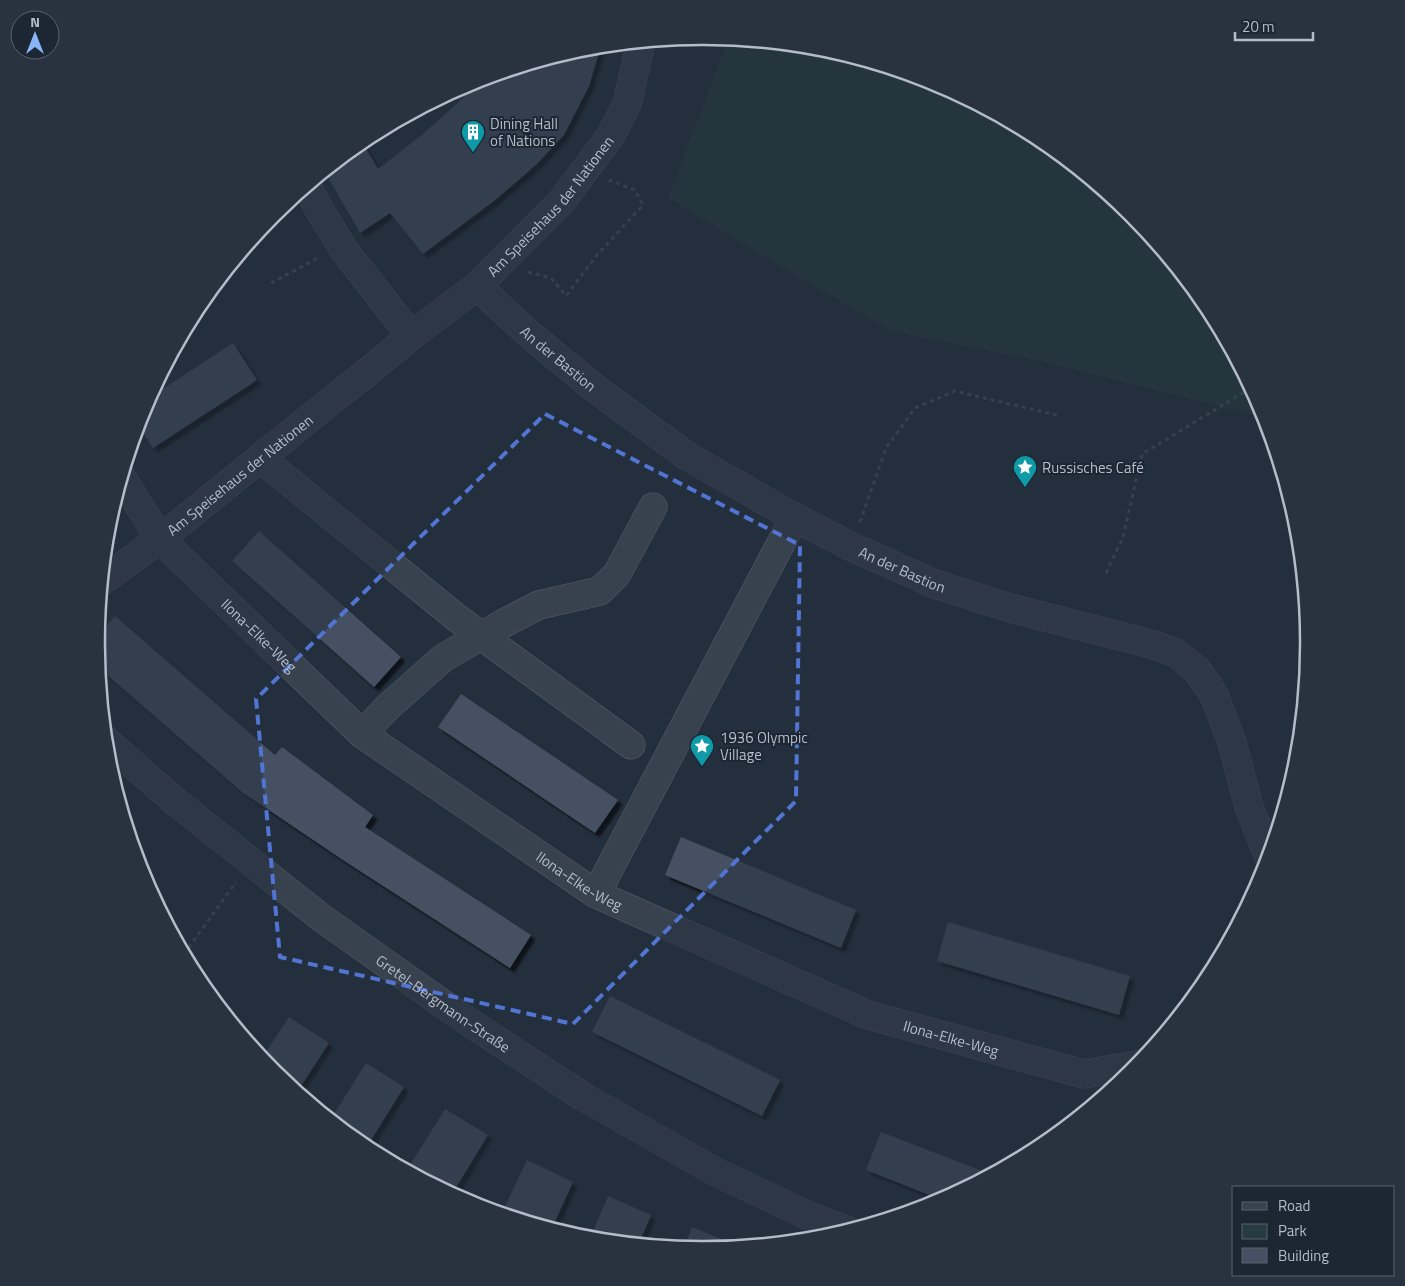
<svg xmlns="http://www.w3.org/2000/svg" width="1405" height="1286" font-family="'Titillium Web',sans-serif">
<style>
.green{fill:#263c3f}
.building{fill:#455162;filter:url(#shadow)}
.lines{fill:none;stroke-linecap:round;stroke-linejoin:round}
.minor-casing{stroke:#565f6c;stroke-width:29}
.path{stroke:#44595c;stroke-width:3;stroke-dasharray:4 4;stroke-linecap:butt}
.minor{stroke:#38414e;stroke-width:28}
.marked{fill:none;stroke:#5274d3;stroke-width:4;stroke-dasharray:10 6;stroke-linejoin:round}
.labels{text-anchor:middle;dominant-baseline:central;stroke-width:4;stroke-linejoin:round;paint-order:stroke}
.poi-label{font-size:15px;fill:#b4bcc9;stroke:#1d2633;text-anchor:start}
.street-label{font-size:15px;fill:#b4bcc9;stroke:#1d2633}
.rim{fill:none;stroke:#b4bcc9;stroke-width:2.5}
</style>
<defs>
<filter id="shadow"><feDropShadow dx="4.5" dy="4.5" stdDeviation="1" flood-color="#0009"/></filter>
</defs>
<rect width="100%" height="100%" fill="#242f3e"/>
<path class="green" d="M724 38 821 48 935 83 1040 139 1132 214 1207 306 1263 411 1265 418 1045 362 891 331 780 266 668 198 724 51Z"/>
<path class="building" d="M601 46 589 86 564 135 537 164 494 201 423 254 390 213 360 233 325 172 362 142 378 169 422 135 463 98 474 81 584 48Z
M233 343 257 380 153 448 138 425 142 411 149 398Z
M259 531 401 657 374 687 232 561Z
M115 616 275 755 282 747 373 815 365 827 531 935 510 968 343 860 242 792 98 667 96 638Z
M461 694 618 800 595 833 438 727Z
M681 837 856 910 841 948 665 875Z
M948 922 1130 976 1119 1015 937 961Z
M610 996 780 1080 762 1116 592 1032Z
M289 1017 329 1043 297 1092 273 1072 262 1058Z
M366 1063 404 1087 366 1148 331 1119Z
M445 1109 488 1135 452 1194 407 1170Z
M881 1132 990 1174 942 1200 866 1170Z
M527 1160 573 1182 552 1228 502 1213Z
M608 1196 651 1215 639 1243 590 1239Z
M692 1227 733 1244 732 1247 702 1250 684 1248Z"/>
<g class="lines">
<g class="minor-casing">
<g id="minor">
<path d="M307 186 319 209 344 250 411 336"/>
<path id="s1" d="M477 286 529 334 592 386 687 456 792 516 852 547 935 584 1010 608 1151 644 1176 653 1197 670 1214 695 1232 742 1249 807 1269 857"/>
<path d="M260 458 457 618 631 745"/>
<path id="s2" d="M122 478 160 539 362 734 596 894 868 1015 1084 1074 1137 1065"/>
<path id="s3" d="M102 581 160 539 342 392 359 379 411 336 477 286 561 202 610 137 627 104 641 42"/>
<path d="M362 734 388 707 443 658 502 624 539 605 600 591 617 574 653 507"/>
<path id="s4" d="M105 740 177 803 323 919 463 1018 582 1096 712 1170 813 1218 846 1230"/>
<path d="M596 894 789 528 792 516"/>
</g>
</g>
<path class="path" d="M388 126 391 131 417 115 441 98
M528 272 551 278 566 296 597 255 643 205 635 190 609 180
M271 283 318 258
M860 522 886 448 915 408 955 391 1060 416
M1106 573 1123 537 1142 454 1251 388
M184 954 236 882"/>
<use href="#minor" class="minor"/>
</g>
<path d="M0 0H1405V1286H0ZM545 414 800 545 796 801 573 1024 280 957 256 699Z" fill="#242f3e" fill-opacity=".55" fill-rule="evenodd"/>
<path class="marked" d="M545 414 800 545 796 801 573 1024 280 957 256 699Z"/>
<defs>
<g id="building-pin" transform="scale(1.25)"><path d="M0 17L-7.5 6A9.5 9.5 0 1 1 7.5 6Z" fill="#0f9aa8" stroke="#1d2633"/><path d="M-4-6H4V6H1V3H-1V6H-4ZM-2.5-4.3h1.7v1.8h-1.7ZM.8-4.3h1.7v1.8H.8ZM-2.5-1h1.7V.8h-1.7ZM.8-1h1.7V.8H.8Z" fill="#fff"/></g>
<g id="sight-pin" transform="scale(1.25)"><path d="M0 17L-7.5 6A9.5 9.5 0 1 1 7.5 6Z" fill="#0f9aa8" stroke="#1d2633"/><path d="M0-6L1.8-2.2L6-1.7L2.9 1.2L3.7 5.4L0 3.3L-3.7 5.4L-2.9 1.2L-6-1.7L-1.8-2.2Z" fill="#fff"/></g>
</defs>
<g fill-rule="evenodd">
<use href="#building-pin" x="473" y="132"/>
<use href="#sight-pin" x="1025" y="467"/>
<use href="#sight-pin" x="702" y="746"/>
</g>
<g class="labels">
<g class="poi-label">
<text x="490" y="123">Dining Hall<tspan x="490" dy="17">of Nations</tspan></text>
<text x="1042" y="467">Russisches Café</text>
<text x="720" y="737">1936 Olympic<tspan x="720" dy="17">Village</tspan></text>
</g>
<g class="street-label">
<text stroke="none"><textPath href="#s3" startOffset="586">Am Speisehaus der Nationen</textPath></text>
<text stroke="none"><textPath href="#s1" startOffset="109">An der Bastion</textPath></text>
<text stroke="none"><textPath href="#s3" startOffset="174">Am Speisehaus der Nationen</textPath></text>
<text stroke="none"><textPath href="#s1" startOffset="514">An der Bastion</textPath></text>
<text stroke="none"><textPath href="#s2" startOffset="210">Ilona-Elke-Weg</textPath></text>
<text stroke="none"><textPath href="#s2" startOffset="615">Ilona-Elke-Weg</textPath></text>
<text stroke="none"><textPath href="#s4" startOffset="429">Gretel-Bergmann-Straße</textPath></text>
<text stroke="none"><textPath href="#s2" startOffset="1020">Ilona-Elke-Weg</textPath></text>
</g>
</g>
<path d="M0 0H1405V1286H0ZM702 45H703A597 597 0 0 1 1300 642V644A597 597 0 0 1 703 1241H702A597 597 0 0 1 105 644V642A597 597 0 0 1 702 45Z" fill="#29323f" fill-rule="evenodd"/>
<path class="rim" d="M702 45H703A597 597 0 0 1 1300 642V644A597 597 0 0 1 703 1241H702A597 597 0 0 1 105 644V642A597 597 0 0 1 702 45Z"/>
<rect x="1232" y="1186" width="162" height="90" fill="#1d2633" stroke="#59626f"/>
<rect x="1242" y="1202" width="25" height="8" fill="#38414e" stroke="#59626f"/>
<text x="1278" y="1211" font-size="15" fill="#b4bcc9">Road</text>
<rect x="1242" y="1224" width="25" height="15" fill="#263c3f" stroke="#59626f"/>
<text x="1278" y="1236" font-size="15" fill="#b4bcc9">Park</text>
<rect x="1242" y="1248" width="25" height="15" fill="#455162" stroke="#59626f"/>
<text x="1278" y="1261" font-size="15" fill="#b4bcc9">Building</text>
<g transform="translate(35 35)"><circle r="24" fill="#1d2633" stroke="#59626f"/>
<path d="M0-4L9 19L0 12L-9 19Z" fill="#8ab4f8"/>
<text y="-8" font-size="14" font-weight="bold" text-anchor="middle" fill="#b4bcc9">N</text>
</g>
<path d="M1235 32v8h78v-8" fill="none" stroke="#b4bcc9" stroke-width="2.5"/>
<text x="1242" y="32" font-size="15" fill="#b4bcc9" stroke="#1d2633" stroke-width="4" paint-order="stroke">20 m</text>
</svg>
